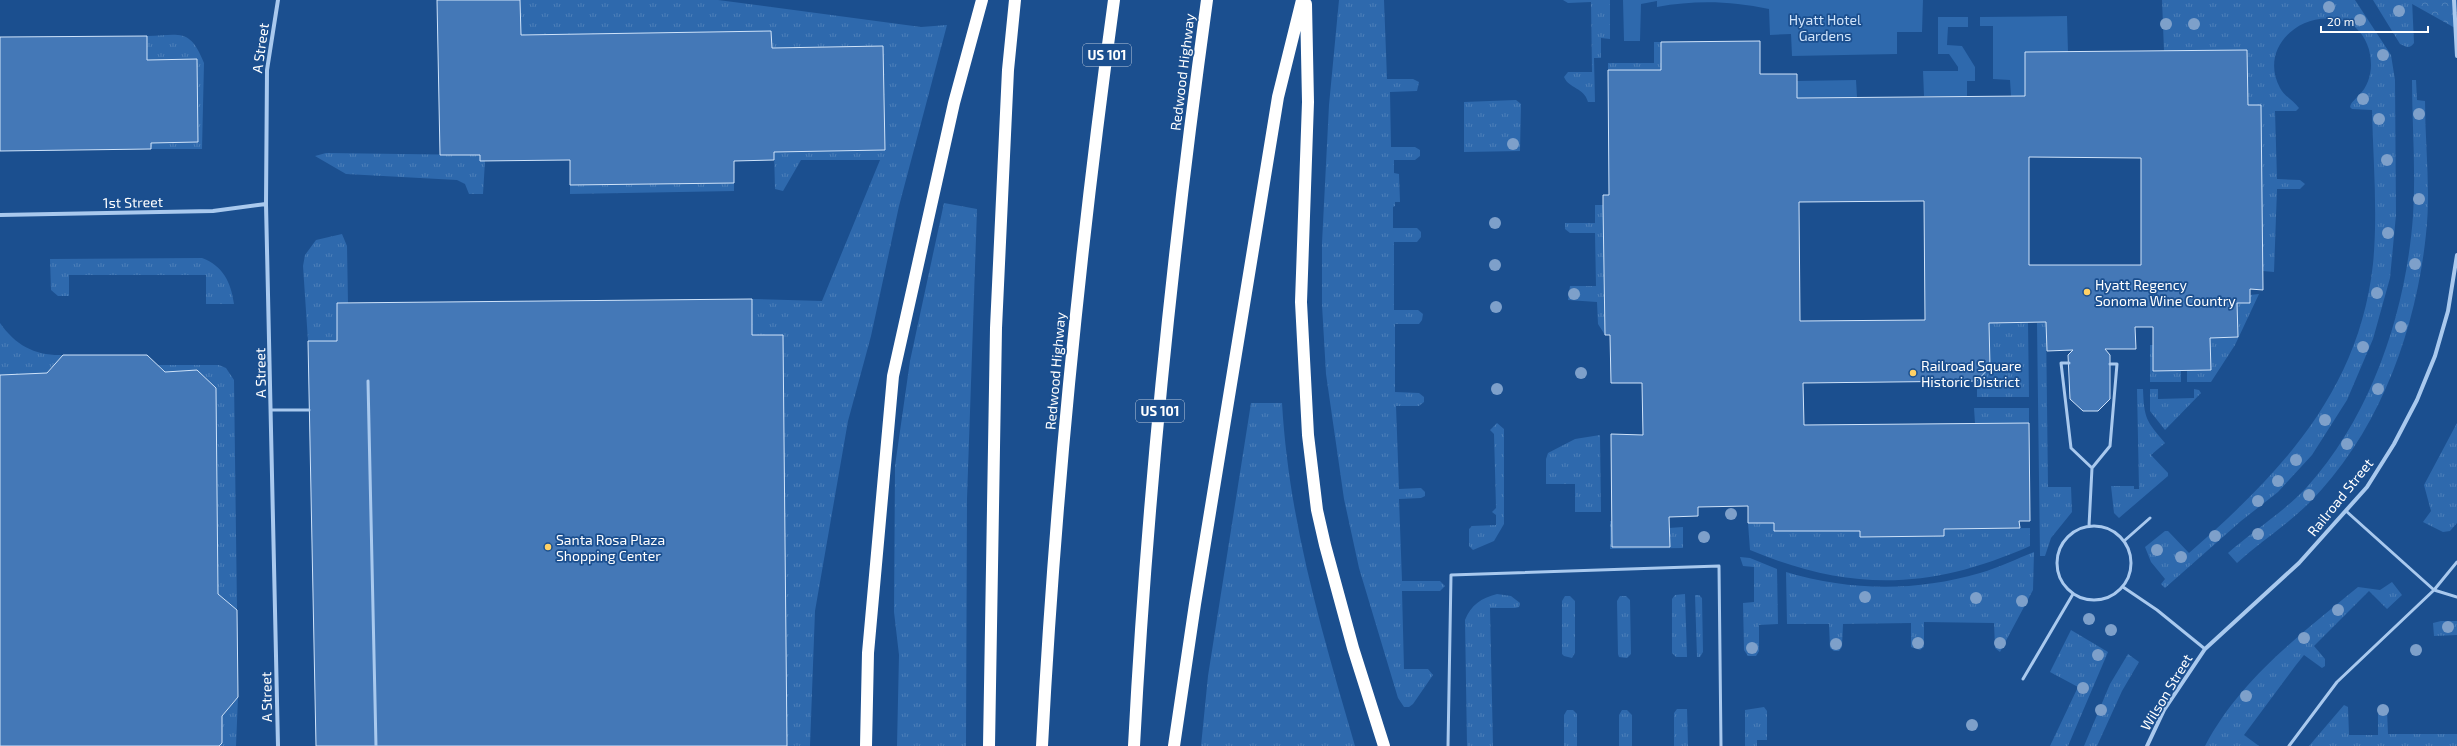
<svg xmlns="http://www.w3.org/2000/svg" width="2457" height="746" font-family="'Exo 2',sans-serif">
<style>
.grass{fill:url(#grass-tufts)}
.park{fill:url(#park-crowns)}
.garden{fill:#2e69ad}
.building{fill:#4478b7;stroke:#cfe3fa;fill-rule:evenodd}
.lines{fill:none;stroke-linecap:round;stroke-linejoin:round}
.lane{stroke:#a9c9ee;stroke-width:3}
.street{stroke:#a9c9ee;stroke-width:4}
.highway{stroke:#fff;stroke-width:12}
.tree{fill:#7ea0ca}
.poi-dot{fill:#ffd166;stroke:#1b4f8f;stroke-width:1.5}
.labels{text-anchor:middle;dominant-baseline:central;stroke-width:3.5;stroke-linejoin:round;paint-order:stroke}
.shield{fill:#1b4f8f;stroke:#bbcadd;stroke-width:1}
.shield-label{font-size:13px;font-weight:bold;fill:#fff}
.park-label{font-size:14px;fill:#cfe3fa;stroke:#1b4f8f}
.street-label{font-size:14px;fill:#fff;stroke:#1b4f8f}
.poi-label{font-size:14px;fill:#fff;stroke:#1b4f8f;text-anchor:start}
</style>
<defs>
<pattern id="grass-tufts" width="24" height="20" patternUnits="userSpaceOnUse"><rect width="24" height="20" fill="#2e69ad"/><path d="M3 7l-1-3M5 7V3M7 7l1-3M15 17l-1-3M17 17v-4M19 17l1-3" fill="none" stroke="#4d80b9"/></pattern>
<pattern id="park-crowns" width="20" height="18" patternUnits="userSpaceOnUse"><rect width="20" height="18" fill="#2e69ad"/><path d="M2 6a3 3 0 1 1 6 0M12 15a3 3 0 1 1 6 0" fill="none" stroke="#4d80b9"/></pattern>
</defs>
<rect width="100%" height="100%" fill="#1b4f8f"/>
<path class="grass" d="M520 0H718L921 27 947 25 899 206 871 336 848 421 815 611 810 746H787L752 335V299L822 301 880 160H801L783 191 775 189 774 152 885 150 883 46 772 48 771 31 521 35Z
M1339 0H1384L1387 79H1413L1419 82 1417 91 1390 92 1391 147H1415L1420 150V156L1415 160H1394V173L1399 174 1400 202H1395V206L1393 207V228H1417L1421 232V237L1417 242H1394V310H1418L1423 314 1422 320 1419 324H1395V392L1419 393 1424 397V402L1419 406H1396L1399 489 1421 488 1425 492V496L1421 498 1399 499 1402 581H1440L1445 586 1440 591H1402L1404 669H1428L1433 675 1413 704 1409 707H1404L1398 698 1359 568 1344 499 1326 374 1322 305V243L1329 105Z
M1563 0H1610V39L1601 38V58H1594L1595 102H1588C1584 87 1569 89 1564 77L1568 72H1592L1591 2 1568 3Z
M2162 0H2355L2391 55 2395 80 2396 215 2390 278 2373 339 2347 400 2312 455 2278 492 2241 521 2165 588 2161 584 2165 579 2151 562 2145 547 2165 531H2168L2189 553C2281 473 2359 391 2373 264 2378 213 2373 160 2372 110L2352 109 2350 107C2351 102 2356 99 2359 95 2367 88 2371 75 2371 65 2371 50 2366 37 2355 27 2315 0 2255 41 2280 88 2284 96 2294 101 2299 108L2296 111H2275L2277 179 2300 180 2305 184 2300 189H2277L2274 272 2263 271 2261 105H2248L2247 50 2164 51Z
M2373 0H2412L2414 43C2410 49 2406 47 2400 44Z
M147 36C181 35 190 28 204 63L202 149H151V143L198 142 197 60H147Z
M1654 42H1661V70H1608V63H1654Z
M2412 80H2416L2417 100 2425 101C2425 145 2431 190 2426 234 2416 331 2379 433 2309 503 2287 525 2260 542 2237 563L2228 553C2253 531 2285 511 2307 487 2372 415 2406 311 2413 216 2416 171 2412 125 2412 80Z
M1516 100 1521 104 1520 151 1464 152V102Z
M326 153 480 155V161H485L483 194H469L465 184 457 180 346 174 315 156Z
M734 183V191L570 194V185Z
M944 203 977 209 967 499 966 746H897L899 655 894 612 895 466 910 361Z
M1595 205H1603L1605 335 1598 324 1597 302 1568 300 1570 286H1596L1595 233H1570L1565 229V223H1595Z
M342 234 347 246 348 304 337 341H308L303 266 305 255 316 240Z
M202 258C223 266 231 282 234 304H206V275H69V296H58L51 290 50 259Z
M2259 294 2235 345 2211 382H2187V370H2211L2210 338 2237 337V303H2250V295Z
M2046 322 2048 487H2071L2072 512 2051 538 2045 556H2040L2037 323Z
M0 323C16 346 36 356 63 355L47 373 0 375Z
M1989 323H2028L2029 397H1977V381L1990 367Z
M2150 345H2153V371L2181 370V382H2150Z
M157 365H219L226 368 234 380 237 610 218 594 216 388 197 370 165 372Z
M2137 389H2143C2144 418 2146 421 2165 443L2151 455 2168 473V476L2119 518 2114 513 2111 486H2134V489H2139Z
M2150 389H2158V399L2194 398V389L2199 390 2201 393 2165 430 2150 411Z
M1251 403H1282C1289 523 1322 632 1355 746H1201L1208 676Z
M1974 408H2029V423H1975Z
M1497 423 1504 429V524L1494 541 1473 550 1469 546V529L1472 526 1496 525V515L1492 512 1496 508 1494 434 1490 430Z
M2457 423V523L2450 531 2443 532 2423 522 2431 511 2424 485Z
M1600 435 1601 512H1575V484H1546V459L1548 453 1575 439Z
M1610 521H1612V547H1669V528L1683 527V548L1610 549Z
M1748 523H1774V531H1860L1861 537 1944 536V529L2030 528V546C1931 590 1850 592 1750 550Z
M2034 552 2033 590 2000 652 1995 648 1994 623 1924 622V647L1920 650 1911 647V623L1843 624 1842 647 1839 651H1834L1830 648 1829 624H1787L1786 572C1850 591 1915 592 1980 573 1998 568 2016 559 2034 552Z
M1740 557 1750 558 1777 569 1778 624 1759 625V651L1756 656H1748L1744 650 1743 603 1754 602V567L1743 566Z
M2392 582 2402 595 2387 609 2369 591 2314 646 2325 659V666L2322 668 2304 655 2296 665 2244 735 2259 746H2205C2240 679 2301 634 2358 587L2380 590Z
M1497 594 1511 596 1520 603 1519 607 1515 608H1490L1493 746H1467L1465 620C1471 605 1481 598 1497 594Z
M1685 594 1687 657H1676L1672 653V599L1675 595Z
M1695 595H1699L1702 598 1703 652 1700 657H1697Z
M1565 596H1570L1575 601V653L1572 658 1564 656 1562 654V601Z
M1620 596H1626L1630 600 1631 654 1627 658 1619 657 1618 654 1617 601Z
M2441 621H2457V635L2434 636 2433 623Z
M2071 630 2108 652 2068 746H2050L2078 687 2050 672Z
M2128 654 2139 662 2122 691 2097 746H2084L2110 684Z
M238 697 236 746H219L222 743V716Z
M2344 705 2348 707 2349 735H2378V709L2383 705 2387 710 2388 734H2457V746H2309Z
M1764 707 1767 711V740H1757V746H1745V710Z
M1677 709H1687L1688 746H1674V713Z
M1567 710H1573L1577 714V746H1564V715Z
M1622 710H1627L1632 715V746H1619V715Z"/>
<path class="park" d="M2405 0H2457V29L2455 28Z"/>
<path class="garden" d="M1623 0H1923L1922 32H1897V54L1792 56 1791 34 1770 35 1769 9C1730 1 1696 0 1657 7V1L1641 4 1640 41H1624Z
M2067 16 2068 52 2025 96H2011L2010 80 1993 79V26H1980V17Z
M1938 17H1968V27H1948L1947 45 1962 46 1975 67V81H1967V96H1924L1923 71H1958V67L1949 54H1938Z
M1856 80 1857 97 1797 98V81Z"/>
<path class="building" d="M437 0H520L521 35 771 31 772 48 883 46 885 150 774 152V160L734 161V183L570 185V160L480 161V155H440Z
M147 36V60L197 59 198 142 151 143V149L0 151V37Z
M1760 41V74H1797V98L2025 96V52L2247 50 2248 105H2261L2263 290 2250 289V303H2237L2238 337 2210 338 2211 370 2153 371V327H2135L2136 349H2105L2110 355V399L2098 411H2083L2070 399 2068 355 2073 350 2047 351 2046 322 1989 323 1990 367 1977 381 1803 383 1804 425 2029 423 2030 521H2019L2020 528 1944 529V536L1860 537V531H1774V523H1748V506L1698 507V516L1669 517 1670 547H1612L1611 434 1643 435 1642 383H1611L1610 335H1605L1603 205V195H1609L1608 70H1661V42ZM2029 157 2141 158V265H2029ZM1924 201 1925 320 1800 321 1799 202Z
M752 299V335H783L787 746H316L308 341H337V303Z
M63 355H147L165 372 197 370 216 388 218 594 237 610 238 697 222 716V743L219 746H0V375L47 373Z"/>
<g class="lines">
<path class="lane" d="M2069 363H2061L2071 448 2092 468
M368 381 376 746
M271 410H309
M2346 511 2434 590 2457 597
M2057 563a37 37 0 1 1 74 0a37 37 0 1 1-74 0Z
M2089 526 2092 468 2110 446 2117 364H2110
M2124 541 2150 518
M2123 587 2157 610 2205 649
M2023 679 2073 594
M1448 746 1451 575 1719 566 1721 746
M2289 746 2337 682 2434 590 2457 562"/>
<path class="street" d="M2454 0 2457 56
M0 215 213 211 266 204
M278 746 266 204 267 70 278 0
M2147 746 2164 710 2205 649 2299 563 2367 487 2394 444 2417 400 2435 356 2448 311 2457 255"/>
<path class="highway" d="M1306 4 1308 102 1301 302 1308 435 1317 510 1325 545 1353 648 1384 746
M866 746 868 653 893 376 954 103 982 0
M989 746 996 328 1008 70 1015 0
M1042 746C1055 496 1080 248 1114 0
M1134 746C1147 497 1173 247 1207 0
M1174 746 1195 604 1278 97 1302 0"/>
</g>
<g class="tree">
<circle cx="2329" cy="7" r="6"/>
<circle cx="2399" cy="11" r="6"/>
<circle cx="2360" cy="20" r="6"/>
<circle cx="2166" cy="24" r="6"/>
<circle cx="2194" cy="24" r="6"/>
<circle cx="2383" cy="55" r="6"/>
<circle cx="2363" cy="99" r="6"/>
<circle cx="2419" cy="114" r="6"/>
<circle cx="2379" cy="119" r="6"/>
<circle cx="1513" cy="144" r="6"/>
<circle cx="2387" cy="160" r="6"/>
<circle cx="2419" cy="199" r="6"/>
<circle cx="1495" cy="223" r="6"/>
<circle cx="2388" cy="233" r="6"/>
<circle cx="2415" cy="264" r="6"/>
<circle cx="1495" cy="265" r="6"/>
<circle cx="2377" cy="293" r="6"/>
<circle cx="1574" cy="294" r="6"/>
<circle cx="1496" cy="307" r="6"/>
<circle cx="2401" cy="327" r="6"/>
<circle cx="2363" cy="347" r="6"/>
<circle cx="1581" cy="373" r="6"/>
<circle cx="1497" cy="389" r="6"/>
<circle cx="2378" cy="389" r="6"/>
<circle cx="2325" cy="420" r="6"/>
<circle cx="2347" cy="444" r="6"/>
<circle cx="2296" cy="460" r="6"/>
<circle cx="2278" cy="481" r="6"/>
<circle cx="2309" cy="495" r="6"/>
<circle cx="2258" cy="501" r="6"/>
<circle cx="1731" cy="514" r="6"/>
<circle cx="2258" cy="534" r="6"/>
<circle cx="2215" cy="536" r="6"/>
<circle cx="1704" cy="537" r="6"/>
<circle cx="2157" cy="550" r="6"/>
<circle cx="2181" cy="557" r="6"/>
<circle cx="1865" cy="597" r="6"/>
<circle cx="1976" cy="598" r="6"/>
<circle cx="2022" cy="601" r="6"/>
<circle cx="2338" cy="610" r="6"/>
<circle cx="2089" cy="619" r="6"/>
<circle cx="2448" cy="627" r="6"/>
<circle cx="2111" cy="630" r="6"/>
<circle cx="2304" cy="638" r="6"/>
<circle cx="1918" cy="643" r="6"/>
<circle cx="2000" cy="643" r="6"/>
<circle cx="1836" cy="644" r="6"/>
<circle cx="1752" cy="648" r="6"/>
<circle cx="2416" cy="650" r="6"/>
<circle cx="2098" cy="655" r="6"/>
<circle cx="2083" cy="688" r="6"/>
<circle cx="2246" cy="696" r="6"/>
<circle cx="2101" cy="710" r="6"/>
<circle cx="2383" cy="710" r="6"/>
<circle cx="1972" cy="725" r="6"/>
</g>
<g class="poi-dot">
<circle cx="2087" cy="292" r="4"/>
<circle cx="1913" cy="373" r="4"/>
<circle cx="548" cy="547" r="4"/>
</g>
<g class="labels">
<g class="shield">
<rect x="1083" y="44" width="48" height="22" rx="3"/>
<rect x="1136" y="400" width="48" height="22" rx="3"/>
</g>
<g class="shield-label">
<text x="1107" y="55">US 101</text>
<text x="1160" y="411">US 101</text>
</g>
<g class="park-label">
<text x="1825" y="19">Hyatt Hotel<tspan x="1825" dy="16">Gardens</tspan></text>
</g>
<g class="street-label">
<text transform="translate(260 48) rotate(-82)">A Street</text>
<text transform="translate(1182 72) rotate(-83)">Redwood Highway</text>
<text transform="translate(133 202) rotate(-1)">1st Street</text>
<text transform="translate(1055 371) rotate(-85)">Redwood Highway</text>
<text transform="translate(260 373) rotate(-91)">A Street</text>
<text transform="translate(2340 497) rotate(-51)">Railroad Street</text>
<text transform="translate(2166 692) rotate(-59)">Wilson Street</text>
<text transform="translate(266 697) rotate(-91)">A Street</text>
</g>
<g class="poi-label">
<text x="2095" y="284">Hyatt Regency<tspan x="2095" dy="16">Sonoma Wine Country</tspan></text>
<text x="1921" y="365">Railroad Square<tspan x="1921" dy="16">Historic District</tspan></text>
<text x="556" y="539">Santa Rosa Plaza<tspan x="556" dy="16">Shopping Center</tspan></text>
</g>
</g>
<path d="M2321 26v6h107v-6" fill="none" stroke="#ffffff" stroke-width="2"/>
<text x="2327" y="26" font-size="12" fill="#ffffff" stroke="#1b4f8f" stroke-width="3" paint-order="stroke">20 m</text>
</svg>
